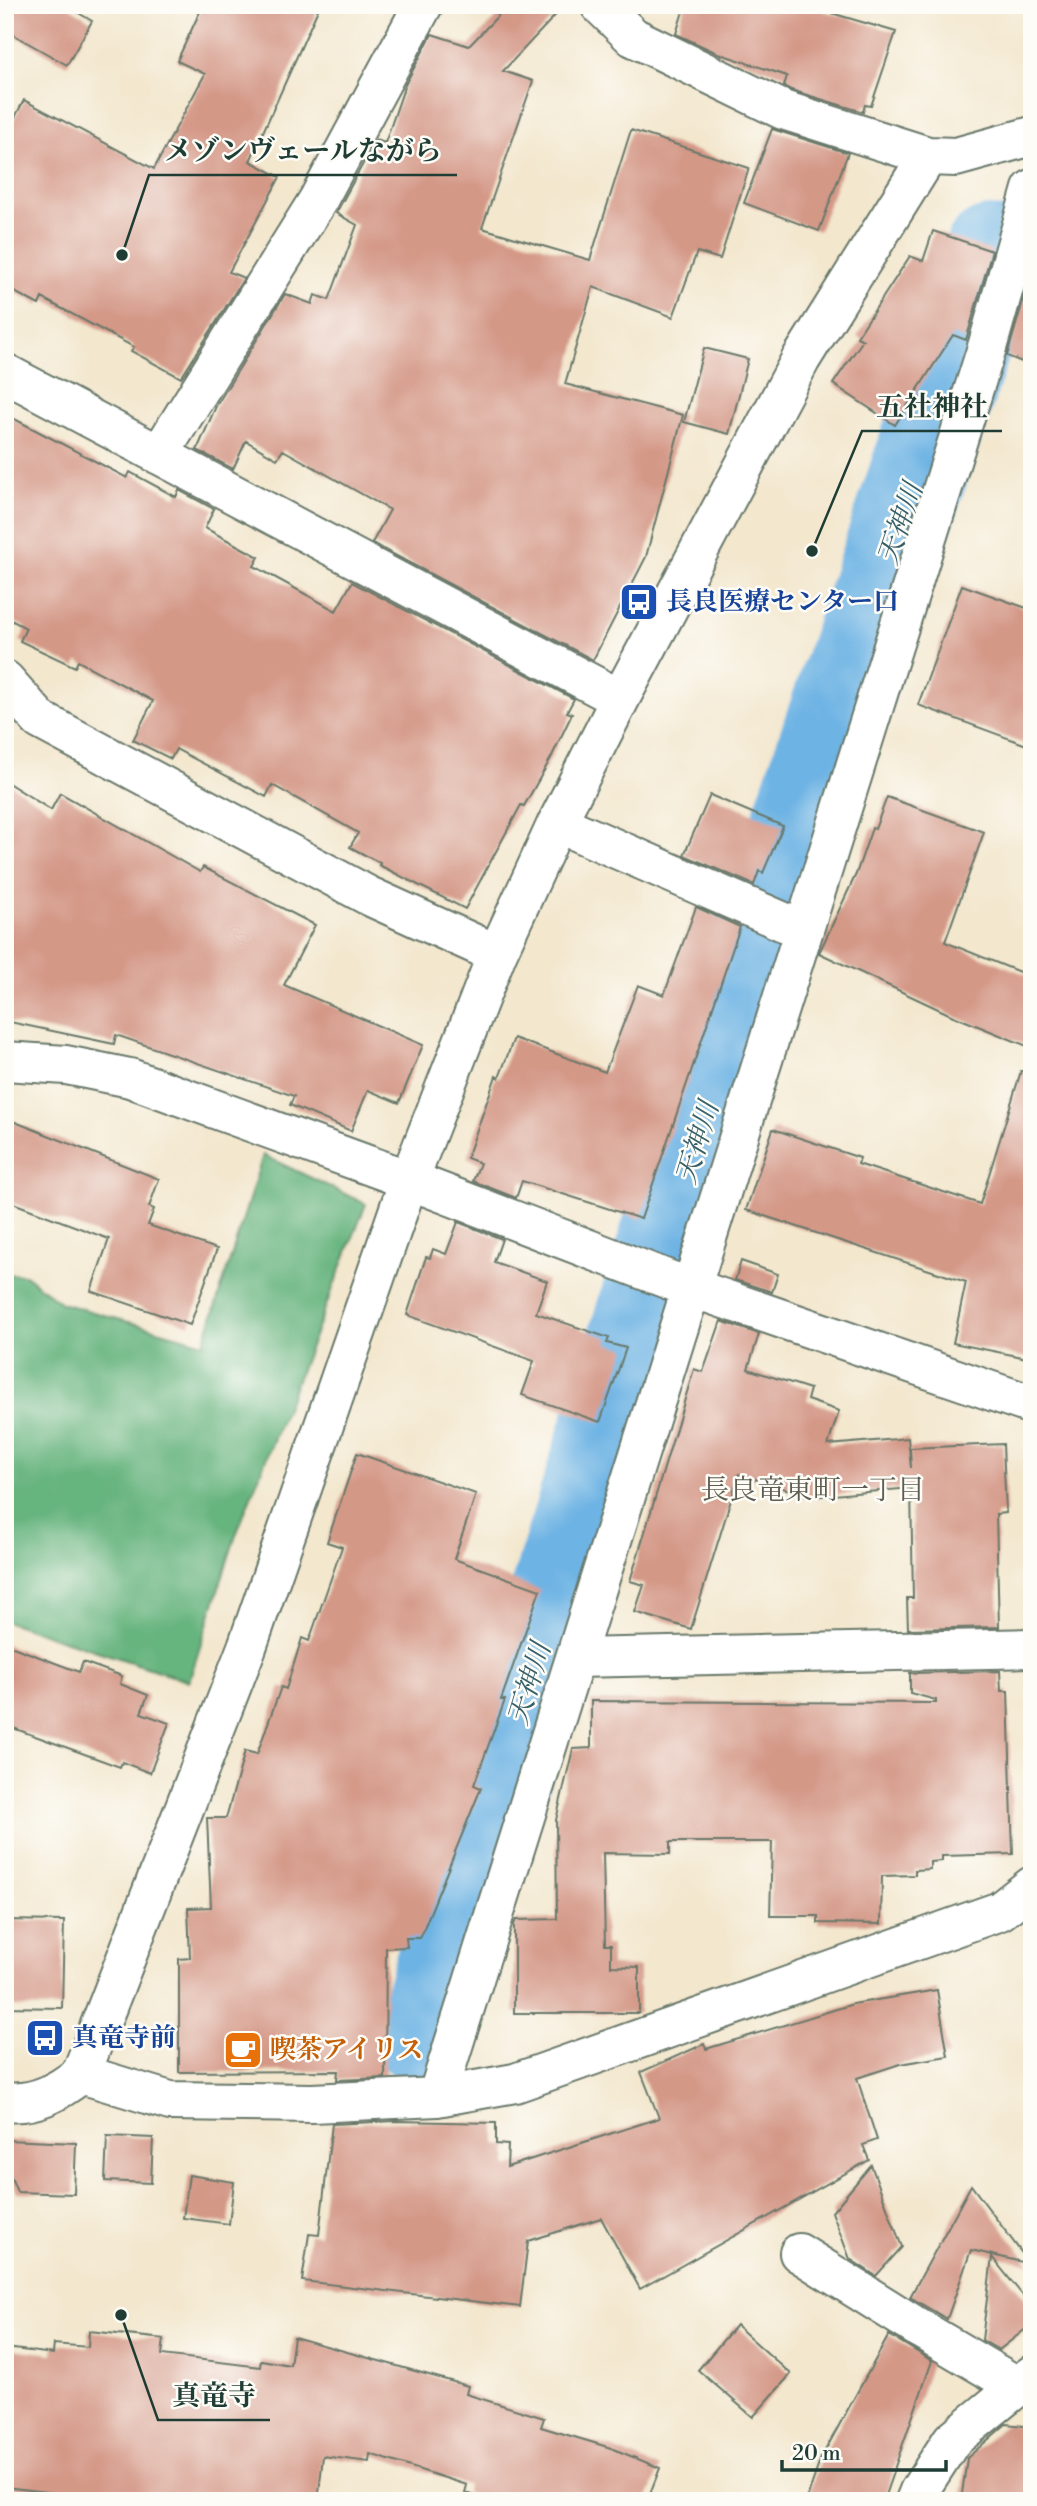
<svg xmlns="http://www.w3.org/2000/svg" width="1037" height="2506" font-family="'Libre Bodoni','Noto Serif JP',serif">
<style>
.forest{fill:#66b47e;stroke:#427859;stroke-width:2}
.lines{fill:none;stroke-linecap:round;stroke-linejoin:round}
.river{stroke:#6db3e4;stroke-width:98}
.building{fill:#d49887}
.minor-casing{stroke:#69786a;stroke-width:42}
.minor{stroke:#fff;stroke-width:38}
.labels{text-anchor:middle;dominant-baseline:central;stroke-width:5;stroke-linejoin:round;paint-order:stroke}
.transit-label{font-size:26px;font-weight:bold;fill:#164399;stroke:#fdfcf7;text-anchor:start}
.food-label{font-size:26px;font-weight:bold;fill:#c56008;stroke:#fdfcf7;text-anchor:start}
.water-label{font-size:28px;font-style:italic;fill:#366069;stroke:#fdfcf7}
.neighbourhood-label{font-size:28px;fill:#5e5d51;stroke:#fdfcf7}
.leader{fill:none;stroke:#1f3d34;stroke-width:2.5}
.callout-dot{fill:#1f3d34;stroke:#fdfcf7;stroke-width:2.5}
.callout-label{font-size:28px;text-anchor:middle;font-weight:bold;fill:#1f3d34;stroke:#fdfcf7;stroke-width:5;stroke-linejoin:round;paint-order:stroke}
</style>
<rect width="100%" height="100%" fill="#fdfcf7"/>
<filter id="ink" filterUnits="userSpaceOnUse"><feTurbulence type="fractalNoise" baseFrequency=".0143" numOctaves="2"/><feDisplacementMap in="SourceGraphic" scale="14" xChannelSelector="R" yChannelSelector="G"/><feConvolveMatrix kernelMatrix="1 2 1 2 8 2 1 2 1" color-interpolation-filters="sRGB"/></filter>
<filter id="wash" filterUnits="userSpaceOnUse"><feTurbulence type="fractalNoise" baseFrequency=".00686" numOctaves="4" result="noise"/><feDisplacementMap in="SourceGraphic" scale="28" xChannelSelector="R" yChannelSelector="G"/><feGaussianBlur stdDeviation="1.57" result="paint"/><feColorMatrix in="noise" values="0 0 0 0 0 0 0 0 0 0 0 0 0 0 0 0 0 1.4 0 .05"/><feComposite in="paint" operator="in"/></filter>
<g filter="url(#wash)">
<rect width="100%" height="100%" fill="#f3e7ce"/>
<path class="forest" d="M263 1155 366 1204 236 1535 189 1681 5 1621V1274L25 1275 61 1303 204 1343Z"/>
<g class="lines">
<path class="river" d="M422 2036 749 977 992 255"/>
</g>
<g id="blocks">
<path class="building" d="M5 5H65L92 21 67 65 5 30Z
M203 5H320L250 161 280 177 229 272 244 278 181 378 131 351 134 347 42 298 39 305 5 287V136L24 100 154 169 205 74 177 61Z
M508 5H565L503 71 533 81 482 228 590 260 631 130 749 168 720 259 697 252 673 317 593 287 565 384 683 415 646 557 593 660 372 543 390 510 283 450 277 459 246 441 233 469 197 450 216 406 285 294 312 304 315 295 329 300 357 225 336 213 376 140 385 143 405 85 432 34 469 46Z
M685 5H804L896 32 871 106 865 105 863 112 791 90 784 86 787 76 717 53 676 34Z
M772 129 848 153 819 231 744 203Z
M933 231 992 251 966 340 953 335 895 425 833 384 863 340 857 337 910 256 923 261Z
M1032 270V366L1007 356Z
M704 348 748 359 729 434 684 422Z
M5 414 127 478 130 472 176 497 179 490 214 509 205 528 259 557 254 566 336 611 352 582 574 699 567 712 572 714 551 758 524 806 521 805 465 909 379 865 380 863 350 847 358 833 272 785 266 797 176 749 171 759 133 740 153 701 78 661 75 667 20 641 26 628 5 617Z
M962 585 1032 610V747L918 705Z
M5 781 51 810 60 793 200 872 203 867 315 925 284 985 423 1045 399 1103 368 1090 351 1131 290 1105 294 1096 116 1035 114 1044 5 1021Z
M710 795 783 826 763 873 759 871 754 885 684 855Z
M887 797 984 832 945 942 1032 977V1048L951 1015 819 953 856 874 872 828 875 829Z
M696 907 740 927 641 1219 522 1181 516 1198 473 1181 480 1163 467 1158 496 1076 499 1078 514 1038 605 1072 638 985 664 995Z
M1021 1071 1032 1072V1359L953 1343 966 1282 746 1210 773 1129 860 1158 858 1164 980 1204Z
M5 1118 159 1179 149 1207 154 1209 148 1225 217 1249 190 1325 91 1291 109 1239 5 1200Z
M458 1222 502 1239 494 1262 547 1281 536 1313 609 1338 607 1343 626 1348 600 1422 522 1395 534 1361 407 1315 426 1257 430 1258 433 1249 446 1254Z
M741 1261 778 1274 772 1292 735 1280Z
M721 1321 759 1334 748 1369 810 1389 807 1400 839 1411 828 1445 908 1438 911 1468 910 1448 1003 1444 1006 1513 996 1514 999 1627 908 1629 907 1598H913L911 1488 811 1497 739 1474 691 1629 635 1612 644 1585 630 1581 694 1369 703 1372Z
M357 1453 476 1494 454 1559 540 1590 501 1700H505L474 1785 481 1788 420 1938H406L407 1947 386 1948 385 2078 337 2080 338 2071 179 2072V1959L190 1958 188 1908 211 1907 207 1818H226L245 1751 257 1754 281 1687 286 1689 302 1638 309 1641 342 1547 327 1542Z
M5 1644 79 1672 83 1662 122 1676 120 1684 148 1695 141 1713 169 1723 150 1773 122 1762 120 1767 5 1725Z
M1000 1671 1001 1691H1008L1013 1854 942 1856V1861L930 1862V1869L915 1870V1875L882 1876 881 1924 818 1923V1916H770L772 1842H670V1854L603 1853 605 1945H611V1966L639 1967V2013H514V1925L516 1920 557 1919 556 1820 573 1749 591 1748V1701L936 1703V1700L910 1693V1673Z
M5 1920 64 1921 62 2008 5 2007Z
M937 1990 948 2056 900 2064 857 2078 877 2140 863 2145 869 2160 640 2289 601 2218 528 2241 520 2307 302 2281 309 2234 319 2235 332 2124 396 2121 496 2123V2144L508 2145 507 2167 659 2118 641 2072 704 2044 706 2049 853 2004Z
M107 2136 153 2138 151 2183 105 2181Z
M5 2140 76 2143 74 2194 17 2192 5 2163Z
M871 2165 902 2247 876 2276 850 2259 832 2212Z
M189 2175 234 2182 229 2224 183 2218Z
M971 2185 1030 2264 971 2250 947 2319 910 2297Z
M992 2257 1032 2307V2324L999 2350 982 2340Z
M736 2325 791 2374 753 2417 698 2370Z
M89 2331 164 2339 162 2355 260 2367 261 2360 290 2365 294 2337 468 2386 466 2394 544 2418 541 2427 611 2448 660 2468 647 2501H491L465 2493 467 2485 370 2454 369 2462 323 2456 318 2501H123L5 2487V2348L53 2354 54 2344 88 2347Z
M889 2335 932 2361 883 2501H806L821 2458Z
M1006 2424 1032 2427V2501H961L967 2458Z"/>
</g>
</g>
<g filter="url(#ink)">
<use href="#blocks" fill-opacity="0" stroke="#69786a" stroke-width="2"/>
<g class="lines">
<g class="minor-casing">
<path id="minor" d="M600 5 633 37 783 110 928 156 956 157 1032 136
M5 373 620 699
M159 455 318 200 423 5
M5 680 40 720 369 896 497 954
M557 823 802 930
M5 1061 66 1065 130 1078 409 1180 672 1281 1032 1405
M576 1658 1032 1648
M81 2074 170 2101 312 2103 437 2097 515 2083 1000 1911 1032 1886
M437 2097 988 344 1032 189
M5 2102C36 2105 58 2092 81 2074L247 1647 409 1180 497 954 557 823 620 699 801 359 928 156
M799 2253 922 2330 1017 2386
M915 2501 919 2491 952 2440 1032 2375"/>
</g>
<use href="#minor" class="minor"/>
</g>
</g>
<defs>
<g id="bus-square" transform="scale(2.0125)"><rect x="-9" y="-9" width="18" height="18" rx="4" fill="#1a4fb4" stroke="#fdfcf7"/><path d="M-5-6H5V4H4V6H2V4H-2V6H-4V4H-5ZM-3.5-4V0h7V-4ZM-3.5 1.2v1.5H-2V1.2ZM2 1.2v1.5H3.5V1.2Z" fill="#fff"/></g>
<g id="cafe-square" transform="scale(2.0125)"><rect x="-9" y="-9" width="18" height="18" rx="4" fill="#e8710a" stroke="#fdfcf7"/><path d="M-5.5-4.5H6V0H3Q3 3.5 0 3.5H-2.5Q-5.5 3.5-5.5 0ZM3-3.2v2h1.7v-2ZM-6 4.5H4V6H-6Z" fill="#fff"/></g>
</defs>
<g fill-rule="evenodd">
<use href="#bus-square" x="639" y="602"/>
<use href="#bus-square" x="45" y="2038"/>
<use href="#cafe-square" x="243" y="2050"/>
</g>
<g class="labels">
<g class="transit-label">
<text x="666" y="602">長良医療センター口</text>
<text x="72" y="2038">真竜寺前</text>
</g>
<g class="food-label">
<text x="270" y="2050">喫茶アイリス</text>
</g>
<g class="water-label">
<text transform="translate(901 524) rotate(-71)">天神川</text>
<text transform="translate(698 1143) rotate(-73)">天神川</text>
<text transform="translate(530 1684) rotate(-73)">天神川</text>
</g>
<g class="neighbourhood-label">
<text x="813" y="1490">長良竜東町一丁目</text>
</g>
</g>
<path class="leader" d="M122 255L149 175H457M812 551L862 431H1002M121 2315L158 2420H270"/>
<g class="callout-dot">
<circle cx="122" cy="255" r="7"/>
<circle cx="812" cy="551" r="7"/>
<circle cx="121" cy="2315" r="7"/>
</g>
<g class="callout-label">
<text x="303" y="160">メゾンヴェールながら</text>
<text x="932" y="416">五社神社</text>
<text x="214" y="2405">真竜寺</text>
</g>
<rect width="1037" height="2506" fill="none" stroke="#fdfcf7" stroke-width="28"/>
<path d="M782 2460v10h164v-10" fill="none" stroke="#1f3d34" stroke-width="3.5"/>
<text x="792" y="2460" font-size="21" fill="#1f3d34" stroke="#fdfcf7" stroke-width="5" paint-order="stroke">20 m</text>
</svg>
